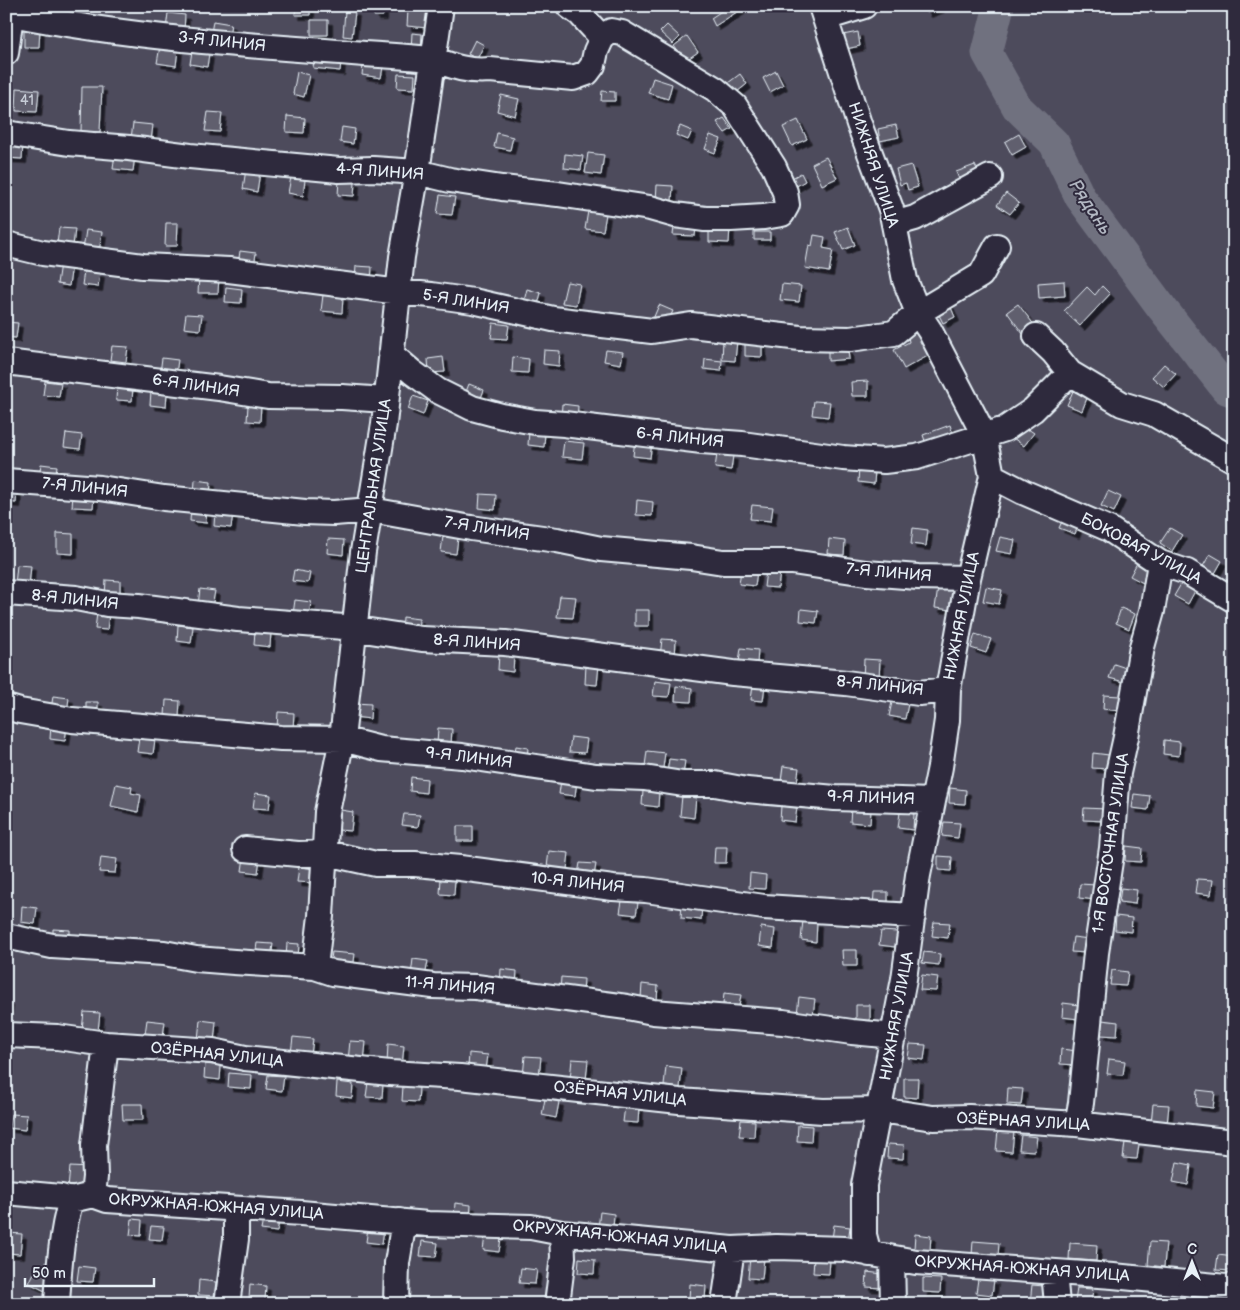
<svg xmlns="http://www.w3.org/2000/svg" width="1240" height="1310" font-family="'Balsamiq Sans',sans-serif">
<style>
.green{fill:#4d4b5c;stroke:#9a9eaa}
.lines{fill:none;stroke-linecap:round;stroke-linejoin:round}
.river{stroke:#70717f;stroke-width:31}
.building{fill:#605e6e;stroke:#e8f1f8;filter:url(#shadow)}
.minor-casing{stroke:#e8f1f8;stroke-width:28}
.minor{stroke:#2f2a3d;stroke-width:24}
.labels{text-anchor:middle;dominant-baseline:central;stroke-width:4;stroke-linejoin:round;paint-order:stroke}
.number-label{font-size:14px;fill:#c6ccd6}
.street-label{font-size:16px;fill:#e8f1f8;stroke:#2f2a3d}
.water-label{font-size:18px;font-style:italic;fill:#b2b7c2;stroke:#2f2a3d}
</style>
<defs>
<filter id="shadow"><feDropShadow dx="4.5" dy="4.5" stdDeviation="0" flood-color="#0009"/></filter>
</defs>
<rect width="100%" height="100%" fill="#363244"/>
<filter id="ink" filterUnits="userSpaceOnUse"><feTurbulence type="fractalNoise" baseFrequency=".02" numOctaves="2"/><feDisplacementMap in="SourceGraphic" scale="10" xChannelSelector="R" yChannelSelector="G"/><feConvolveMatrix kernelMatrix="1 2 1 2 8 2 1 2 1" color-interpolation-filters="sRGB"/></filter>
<g filter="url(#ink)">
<path class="green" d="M6 6H1234V1304H6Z"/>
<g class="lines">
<path class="river" d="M999 6 987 53 1017 107 1054 143 1080 197 1162 308 1226 389 1234 392"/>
</g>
<path class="building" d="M296 6H310V15H295Z
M374 6H383V16H374Z
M729 6H738L740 10 715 26 711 18Z
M924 6H939L940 8 927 13Z
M408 10 429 12 427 28 407 26Z
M345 11 355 12 352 37 343 36Z
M168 13 185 15 184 31 166 29Z
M311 20H328V35H311Z
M213 21 231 24 228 41 210 39Z
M667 25 680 37 673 44 660 32Z
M24 29H40L39 47H24Z
M858 32 860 46 846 49 843 35Z
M412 33 422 34 421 51H411Z
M687 36 698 52 685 61 674 46Z
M475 40 484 45 477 59 468 54Z
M160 46 178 49 176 66 157 63Z
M192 51 209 54 207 67 190 64Z
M314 59 341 62 340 71 313 68Z
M363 65 383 67 381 78 362 75Z
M776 71 783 85 770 92 763 78Z
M297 72 309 75 304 97 293 94Z
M398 74 415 75 414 89 397 88Z
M740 74 747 84 732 96 724 86Z
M653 78 672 84 668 99 648 93Z
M82 87H102L100 132 81 131Z
M17 88 39 90 37 112 16 111Z
M602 91 615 92V101H601Z
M501 95 519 99 515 116 497 111Z
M208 112 222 113 220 132 205 131Z
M287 116 305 118 304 133 286 132Z
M724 118 732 129 725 133 717 122Z
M798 120 807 139 792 146 783 127Z
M133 123 153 125 151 141 131 139Z
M896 125 899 137 880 141 878 129Z
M680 126 692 131 688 140 676 135Z
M342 127 355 129 353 144 340 142Z
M497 133 513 137 510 150 494 147Z
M1019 134 1026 147 1012 155 1005 142Z
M710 135 721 139 715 153 705 149Z
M7 141 23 143 22 159 6 158Z
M115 153 135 155 133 171 113 169Z
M588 153 604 155 601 175 585 173Z
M565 154 583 156 581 170 564 168Z
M826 157 837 178 822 185 812 164Z
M911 165 918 187 908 190 906 183 900 185 896 169Z
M975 165 981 178 962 186 956 172Z
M246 169 260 172 257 192 243 189Z
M801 173 805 181 790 190 785 182Z
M291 177 305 180 303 196 288 193Z
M339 180 355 182 354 196 338 195Z
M657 185 673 186 672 201 656 200Z
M1006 193 1019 203 1010 214 997 205Z
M440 195 455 197 452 215 437 214Z
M588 211 606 214 603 231 585 229Z
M166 223H178L177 246H165Z
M709 226 730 227 729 243 709 242Z
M674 227 696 228 695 236 673 235Z
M848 227 855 245 843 250 835 232Z
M59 228 75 229 73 246 57 244Z
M86 230 102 232 99 252 83 250Z
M754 232H770V240H754Z
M814 235 825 237 823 248 833 250 829 272 805 268 809 245 812 246Z
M240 251 256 253 254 267 238 265Z
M60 263 72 265 69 286 57 284Z
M356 266 372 267 371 282 355 280Z
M84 271 100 273 98 287 82 285Z
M199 277H219L218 293H198Z
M1064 281 1065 296 1039 298 1038 283Z
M567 282 580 284 576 305 562 303Z
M782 284 801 286 799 302 780 300Z
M1102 286 1110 294 1080 326 1064 311 1087 287 1095 295Z
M226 287 242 289 241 303 225 302Z
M527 289 541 293 537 308 523 305Z
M323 295 343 297 342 313 321 311Z
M949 303 955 317 943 323 936 309Z
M1018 304 1035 326 1023 334 1007 312Z
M659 305 673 311 666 325 653 319Z
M186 314 202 315 200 330 184 328Z
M6 322 18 323 16 338 6 337Z
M493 323 509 325 507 339 491 338Z
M917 332 935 352 904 369 894 350 909 342 908 337Z
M723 340 737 341 735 361 722 360Z
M745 344H762V357L745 356Z
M112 346 128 347 126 362 110 360Z
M544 350 560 351 559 366 543 364Z
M606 350 623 352 621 364 604 361Z
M848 350 849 359 828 361V351Z
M443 357 445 372 429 373 428 359Z
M513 357 529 359 528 373 512 372Z
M162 358 178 360 176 374 160 373Z
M705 359 722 361 721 371 704 369Z
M1164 364 1176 374 1164 387 1152 377Z
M45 381 61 383 59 397 43 395Z
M868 381V396H852L851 382Z
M469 384 484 390 479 403 464 397Z
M117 385 133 387 132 401 116 400Z
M151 391 167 393 166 407 150 405Z
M1073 391 1087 398 1082 411 1067 405Z
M413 396 428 401 423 415 408 409Z
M814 401 830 402 828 417 812 415Z
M562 404 578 406 577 420 561 419Z
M248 405H261L260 422 247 421Z
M950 425 954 437 927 447 923 435Z
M1022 425 1034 433 1024 446 1013 438Z
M529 431 545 432 544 447 528 445Z
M66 433 82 435 80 449 64 447Z
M635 440 652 442 650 458 633 456Z
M564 441 584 443 582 459 562 457Z
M717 454 733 456 731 470 715 468Z
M41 464 57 466 55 480 39 478Z
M859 468 875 470 874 484 858 482Z
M195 480 211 482 210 496 194 495Z
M6 488 17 489 16 503 6 502Z
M1108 491 1121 497 1114 512 1101 506Z
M480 494 496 495 495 510 479 508Z
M73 495 94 496 93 508 72 507Z
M637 500 653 502 652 516 636 515Z
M752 505 773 507 771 521 750 519Z
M191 507 207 508 206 523 190 521Z
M215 511 233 513 231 528 214 526Z
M1064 517 1079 523 1075 534 1059 528Z
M913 528 928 530 926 546 911 544Z
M1170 528 1182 535 1172 551 1160 543Z
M57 533 73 534V554L57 553Z
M443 536 458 538 456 554 441 552Z
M1000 537 1015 540 1012 554 996 551Z
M328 539 344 540 343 555 327 553Z
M829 539 845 541 844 555 828 554Z
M1210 554 1222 561 1214 575 1202 568Z
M1137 563 1152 571 1145 584 1130 576Z
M17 565 31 566 29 586 15 585Z
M294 570 310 573 308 583 292 581Z
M741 570 757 571 755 586 739 584Z
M766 571 780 572 778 588 764 587Z
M106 580 120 581V597L105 596Z
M1181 584 1195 591 1188 604 1174 596Z
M986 587 1002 590 999 604 983 601Z
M938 588 954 590 951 610 935 608Z
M200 589 215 591 212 607 198 605Z
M560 596 576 597 573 618 557 617Z
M295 600 311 602 309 616 293 614Z
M1121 608 1135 614 1129 629 1116 623Z
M801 609 818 611 816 623 800 621Z
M635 610H649V626H635Z
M97 613 109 614 107 630 95 629Z
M403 617 419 619 418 633 402 632Z
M178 625 193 627 191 643 177 641Z
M255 630 271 632 270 647 254 645Z
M975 634 991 639 986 653 971 648Z
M662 639 676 640 675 658 660 657Z
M741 648 758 650 757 664 739 662Z
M499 654 514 656 513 672 498 670Z
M864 659 880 660 879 680 863 679Z
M1114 664 1129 669 1124 682 1109 678Z
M586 665H599L597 685 585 684Z
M655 681 671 683 669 697 653 696Z
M753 684 765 685 763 701 751 700Z
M676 686 692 688 691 702 675 701Z
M1104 695 1120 696 1119 711 1103 709Z
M53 696 69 698 67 712 51 710Z
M166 700 180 701 179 717 165 716Z
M86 702H98V718H86Z
M892 702 908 704 905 719 889 716Z
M355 703 371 704 370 719 354 717Z
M278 712 294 713 293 729 277 728Z
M51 725 67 726 65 741 50 739Z
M438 728 452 729 451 745 437 744Z
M571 737 587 739 585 753 569 752Z
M139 738 155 740 153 754 137 752Z
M1164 740 1180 742 1179 756 1163 754Z
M516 746 528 748 527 758 514 757Z
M647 751 665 753 663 768 645 766Z
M1093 753 1109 755 1108 769 1092 768Z
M669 759 685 761 683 775 667 773Z
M783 766 799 768 797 782 781 781Z
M411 777 427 779 426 793 410 791Z
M561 780 577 781 575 796 559 794Z
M116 784 132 787 131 793 141 795 138 812 111 806Z
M950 788 966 790 965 804 949 803Z
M643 791 659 792 658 807 642 805Z
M255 793 271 795 269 809 253 808Z
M1134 794 1150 796 1148 810 1132 808Z
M682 796 696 798 694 818 680 816Z
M781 806 797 808 795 822 780 820Z
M851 808 871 810 870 824 850 822Z
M1084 808 1106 809 1105 821 1083 820Z
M341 810 353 812 351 831 338 830Z
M900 812 914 814 913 830 898 828Z
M404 814 420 815 418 827 402 825Z
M944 822 960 823 958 838 942 836Z
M457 826H473V841H457Z
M1126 846 1142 848 1141 862 1125 861Z
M715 847H727L726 863H714Z
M549 851 569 853 567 869 547 867Z
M938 856 952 857 951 871 938 870Z
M101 857 117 859 115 873 99 872Z
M244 857 260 858 258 873 242 871Z
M580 863 596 864 594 876 578 874Z
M299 867 315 869 313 883 297 882Z
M750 873 766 875 765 889 749 888Z
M441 878 455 879 454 895 440 894Z
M1197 879 1213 880 1211 895 1195 893Z
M1080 884 1096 885 1095 900 1079 898Z
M1121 888 1137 890 1135 904 1119 902Z
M874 892H888V908H873Z
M622 901 638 903 636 915 620 913Z
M682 902 702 904 701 920 681 918Z
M22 906 37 908 35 924 21 922Z
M1116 916 1132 918 1131 932 1115 930Z
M803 920 817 922 816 942 801 940Z
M934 922 950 923 948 938 932 936Z
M761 927 775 929 773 948 759 946Z
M53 929 70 930V941H53Z
M881 931 897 932 895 947 879 945Z
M1073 937 1089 939 1087 953 1071 952Z
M257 943 273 944 271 958 255 957Z
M287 943 299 944 298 958 286 957Z
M842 950H857V966H843Z
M332 952 355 954 353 969 330 966Z
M924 952 940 954 939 965 922 963Z
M413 959 428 961 425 977 411 975Z
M501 969 517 971 516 985 500 984Z
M1112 970 1128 972 1126 986 1110 985Z
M922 975 938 977 936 991 920 990Z
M561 977 584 979 583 993 560 992Z
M642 984 658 986 657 1000 641 998Z
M724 993 741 995 739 1006 723 1004Z
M799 997 815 999 813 1015 797 1014Z
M6 1001 9 1002 6 1018Z
M1063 1003 1079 1005 1078 1019 1062 1017Z
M856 1005H870V1021H856Z
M84 1012 100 1013 98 1031 82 1030Z
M147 1020 165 1022 163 1036 145 1034Z
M200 1020 216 1022 214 1042 198 1040Z
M1102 1020 1118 1022 1117 1036 1101 1035Z
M293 1037 313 1039 311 1055 291 1053Z
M350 1041 366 1042 364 1062 348 1061Z
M388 1044 404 1046 402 1066 387 1064Z
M910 1044 926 1045 924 1060 908 1058Z
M1061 1049 1077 1051 1076 1065 1060 1064Z
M469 1053 488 1055 486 1070 468 1068Z
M525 1056 541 1057 539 1077 523 1076Z
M572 1059 588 1060 586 1080 570 1079Z
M1109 1059 1125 1061 1123 1075 1107 1074Z
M205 1064 221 1066 220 1080 204 1078Z
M1231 1065H1234V1080L1230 1079Z
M666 1066 682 1068 680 1088 664 1086Z
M229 1073 252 1075 251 1089 228 1087Z
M268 1075 284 1076 282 1091 266 1089Z
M904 1078H918L917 1098 904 1097Z
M337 1082 353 1084 352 1098 336 1096Z
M368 1082 383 1084 382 1098 366 1097Z
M403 1086 419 1088 418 1102 402 1101Z
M1008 1088 1023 1089 1021 1105 1007 1104Z
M1197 1090 1215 1092 1213 1108 1196 1106Z
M545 1099 559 1102 556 1118 542 1115Z
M122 1104H142L143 1120H123Z
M1153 1104 1169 1105 1167 1125 1151 1124Z
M625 1106 639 1107 638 1123 623 1122Z
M11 1114 27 1115 25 1130 9 1128Z
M741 1120 755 1121 754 1137 739 1136Z
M798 1125 812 1126 811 1142 797 1141Z
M998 1130 1014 1131 1012 1152 996 1151Z
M1021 1135 1037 1137 1035 1151 1019 1150Z
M1125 1142 1139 1144 1137 1159 1123 1158Z
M888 1144 904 1145 903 1159 887 1158Z
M1177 1162 1191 1165 1188 1185 1173 1182Z
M70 1167 89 1168 87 1190 68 1189Z
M455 1203 471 1205 470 1219 454 1217Z
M600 1212 614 1214 613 1230 598 1228Z
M132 1219 142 1220 141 1236 130 1235Z
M263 1220 279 1222 277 1232 261 1230Z
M834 1225 850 1227 848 1241 832 1239Z
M151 1226 164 1227 162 1240 149 1239Z
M368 1228 384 1229 382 1244 366 1242Z
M8 1233 22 1234 20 1254 7 1253Z
M915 1234 931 1236 930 1250 914 1249Z
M485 1236 501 1238 499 1252 483 1250Z
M422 1241 438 1243 436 1257 420 1256Z
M973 1241 999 1243 998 1257 972 1255Z
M1150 1242 1166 1243 1164 1267 1148 1265Z
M1070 1243 1097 1245 1096 1261 1069 1259Z
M1218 1255 1234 1257 1232 1271 1216 1270Z
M750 1257 764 1258 762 1279 748 1278Z
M579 1258 595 1260 594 1274 578 1273Z
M814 1258 830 1260 829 1274 813 1273Z
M79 1266 95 1268 93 1282 77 1281Z
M521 1268 537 1270 535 1284 519 1283Z
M36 1269 54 1278 47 1292 29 1283Z
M867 1272 883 1274 882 1288 866 1287Z
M923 1278 941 1279 940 1293 923 1292Z
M978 1279 994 1280 992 1295 976 1293Z
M199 1280 216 1282 214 1296 198 1295Z
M250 1284 266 1286 265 1300 249 1299Z
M690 1284 706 1286 705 1300 689 1299Z
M1032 1285 1044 1286 1043 1304 1030 1303Z
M1077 1288 1093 1289 1091 1304 1075 1302Z
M1191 1297 1207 1299 1206 1304H1190Z
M574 1300 590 1301 589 1304H573Z"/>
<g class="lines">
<g class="minor-casing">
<path id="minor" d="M569 6 580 14 602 38
M821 6 859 124 891 209 905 280 918 313 930 331 984 435 992 476 968 578 948 690 947 720 940 767 918 875 904 979 864 1185V1235L869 1254
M825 18 864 6
M6 53 12 6
M6 133 69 143 129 148 190 156 339 170 373 169 417 172 450 180 502 188 558 194 650 208 675 215 705 219H731L764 217 782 214 787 205 785 192 774 167 735 106 715 89 622 33 611 31 602 38 596 51 593 65 587 73 573 78 490 70C469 72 453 67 434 59 293 48 151 42 12 14
M894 224 915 218 990 177
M6 244 43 253 143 266 229 270 399 292 431 295 473 301 553 319 652 331 691 325 800 338 850 339 894 333 918 313 981 275 997 246
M1036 336 1053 352 1070 373 1122 404 1154 414 1234 460
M391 354 412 372 438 391 472 408 502 416 535 422 564 424 702 441 742 444 843 458 884 461 917 457 1005 429 1033 410 1070 373
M6 362 219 388 268 396 342 397 386 400
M992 476 1023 492 1109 529 1160 563 1187 572 1234 600
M6 481 100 488 164 498 305 512 334 513 371 510 471 528 557 540 601 549 691 557 723 562H792L866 573 918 577 968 578
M6 593 76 598 107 604 139 606 238 619 344 627 422 639 505 643 733 673 846 683 919 693 948 690
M6 707 20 711 72 720 281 738 342 739 381 749 462 756 596 776 644 778 683 784H715L747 790 835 798 933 801
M245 849 298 854 326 853 376 864H415L460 868 613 888 646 890 764 907 913 916
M6 936 52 946 164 953 196 959 234 962 315 967 333 973 433 986 476 987 627 1007 653 1012 783 1022 852 1032 894 1036
M315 967 321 916 327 812 342 739 363 552 384 424 402 257 417 172 441 6
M6 1035 57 1037 106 1044 213 1051 245 1058 390 1073 460 1077 679 1101 823 1111 880 1110 933 1118 969 1117 1077 1124 1234 1142
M1077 1124 1081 1103 1096 953 1112 848 1118 773 1126 737 1142 647 1152 611 1160 563
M6 1192 61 1197 71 1200 93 1195 107 1200 301 1213 428 1224 531 1227 562 1233 732 1249 776 1247 845 1249 916 1262 1113 1276 1226 1287 1234 1286
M93 1195 95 1177 94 1145 106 1044
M892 1258 893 1304
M1054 1272 1057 1304
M57 1304C59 1269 61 1233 71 1200
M227 1304 236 1239V1209
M396 1304 397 1263 402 1233 400 1221
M557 1304 563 1257 562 1233
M724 1304 732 1249"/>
</g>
<use href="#minor" class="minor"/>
</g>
</g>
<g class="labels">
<g class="number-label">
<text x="27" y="100">41</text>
</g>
<g class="street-label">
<text transform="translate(222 42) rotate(6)">3-Я ЛИНИЯ</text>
<text transform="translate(873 165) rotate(72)">НИЖНЯЯ УЛИЦА</text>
<text transform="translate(380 172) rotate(4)">4-Я ЛИНИЯ</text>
<text transform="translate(466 302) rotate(9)">5-Я ЛИНИЯ</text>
<text transform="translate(196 386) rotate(8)">6-Я ЛИНИЯ</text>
<text transform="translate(680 438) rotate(6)">6-Я ЛИНИЯ</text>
<text transform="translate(374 486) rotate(-82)">ЦЕНТРАЛЬНАЯ УЛИЦА</text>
<text transform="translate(85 488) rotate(6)">7-Я ЛИНИЯ</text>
<text transform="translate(487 529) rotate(9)">7-Я ЛИНИЯ</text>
<text transform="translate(1141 549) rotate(28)">БОКОВАЯ УЛИЦА</text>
<text transform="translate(889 573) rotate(5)">7-Я ЛИНИЯ</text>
<text transform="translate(75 600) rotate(6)">8-Я ЛИНИЯ</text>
<text transform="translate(962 616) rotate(-79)">НИЖНЯЯ УЛИЦА</text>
<text transform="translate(477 643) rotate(4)">8-Я ЛИНИЯ</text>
<text transform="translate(880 686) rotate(6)">8-Я ЛИНИЯ</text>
<text transform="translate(469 758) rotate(7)">9-Я ЛИНИЯ</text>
<text transform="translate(871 798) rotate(2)">9-Я ЛИНИЯ</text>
<text transform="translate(1111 843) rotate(-82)">1-Я ВОСТОЧНАЯ УЛИЦА</text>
<text transform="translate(578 883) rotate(6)">10-Я ЛИНИЯ</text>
<text transform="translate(450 986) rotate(5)">11-Я ЛИНИЯ</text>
<text transform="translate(897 1016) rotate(-80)">НИЖНЯЯ УЛИЦА</text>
<text transform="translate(217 1055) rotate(6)">ОЗЁРНАЯ УЛИЦА</text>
<text transform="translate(620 1094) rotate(6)">ОЗЁРНАЯ УЛИЦА</text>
<text transform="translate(1023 1122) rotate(3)">ОЗЁРНАЯ УЛИЦА</text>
<text transform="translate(216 1207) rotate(4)">ОКРУЖНАЯ-ЮЖНАЯ УЛИЦА</text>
<text transform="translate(620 1237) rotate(6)">ОКРУЖНАЯ-ЮЖНАЯ УЛИЦА</text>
<text transform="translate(1022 1269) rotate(4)">ОКРУЖНАЯ-ЮЖНАЯ УЛИЦА</text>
</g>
<g class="water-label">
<text transform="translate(1090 207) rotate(57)">Рядань</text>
</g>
</g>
<rect width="1240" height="1310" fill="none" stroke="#2f2a3d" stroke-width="25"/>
<rect x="12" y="12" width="1215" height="1285" fill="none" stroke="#e8f1f8" stroke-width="2" filter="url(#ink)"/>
<g transform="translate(1192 1262)" stroke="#2f2a3d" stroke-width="4" paint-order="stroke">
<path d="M0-4L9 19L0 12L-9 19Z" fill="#e8f1f8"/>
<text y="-8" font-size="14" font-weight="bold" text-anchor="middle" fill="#e8f1f8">С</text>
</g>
<path d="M25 1278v8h129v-8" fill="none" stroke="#e8f1f8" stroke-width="2.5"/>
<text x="32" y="1278" font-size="15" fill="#e8f1f8" stroke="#2f2a3d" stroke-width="4" paint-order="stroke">50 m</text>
</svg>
